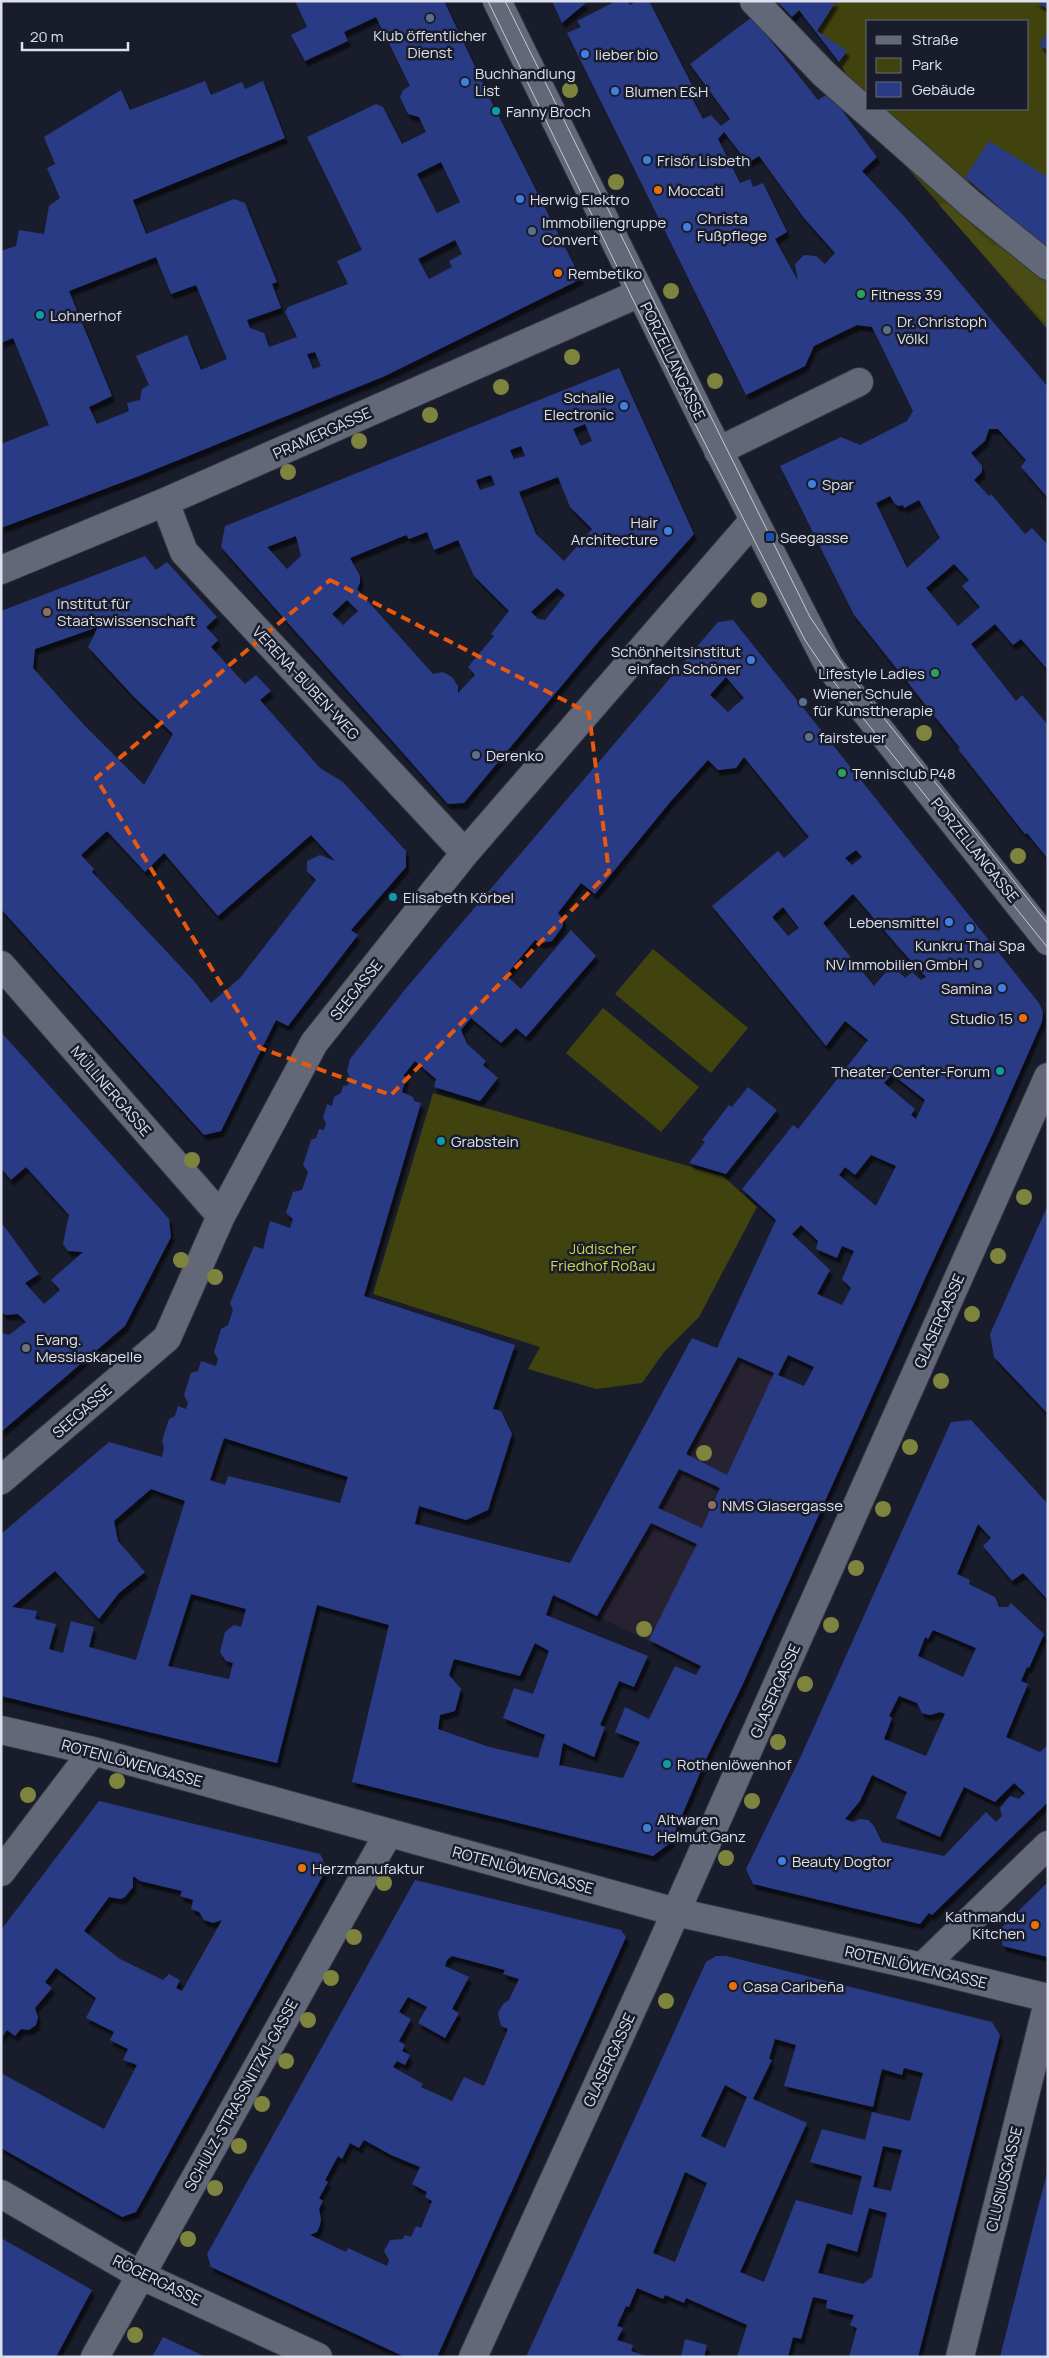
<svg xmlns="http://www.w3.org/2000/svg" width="1049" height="2358" font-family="Manrope,sans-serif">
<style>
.education{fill:#272232}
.green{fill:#41430e;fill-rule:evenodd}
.forest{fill:#494c14}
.building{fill:#2a3a85;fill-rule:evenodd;filter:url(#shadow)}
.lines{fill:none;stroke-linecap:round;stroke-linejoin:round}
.minor-casing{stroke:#353743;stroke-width:30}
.minor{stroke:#626878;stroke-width:28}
.tram{stroke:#c5c8d3;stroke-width:1}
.tree{fill:#7e833e}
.marked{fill:none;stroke:#e8590c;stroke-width:4;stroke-dasharray:10 6;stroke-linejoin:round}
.service-dot{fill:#5c6f8a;stroke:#191d2b;stroke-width:2}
.shop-dot{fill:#3f7fe0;stroke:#191d2b;stroke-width:2}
.culture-dot{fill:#0f9aa8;stroke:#191d2b;stroke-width:2}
.food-dot{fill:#e8710a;stroke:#191d2b;stroke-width:2}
.leisure-dot{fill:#2e9e5b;stroke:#191d2b;stroke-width:2}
.transit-dot{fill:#1a4fb4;stroke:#191d2b;stroke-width:2}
.education-dot{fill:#8d6e63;stroke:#191d2b;stroke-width:2}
.worship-dot{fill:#6b7280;stroke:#191d2b;stroke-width:2}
.labels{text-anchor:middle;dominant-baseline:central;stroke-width:5;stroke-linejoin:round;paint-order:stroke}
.poi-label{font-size:15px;fill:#dee1eb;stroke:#191d2b;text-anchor:start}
.street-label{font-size:15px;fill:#dee1eb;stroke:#191d2b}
.park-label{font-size:15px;fill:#d0d64e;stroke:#191d2b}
</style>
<defs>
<filter id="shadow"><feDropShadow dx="3" dy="5.5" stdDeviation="1" flood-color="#0009"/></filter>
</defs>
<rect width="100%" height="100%" fill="#191d2b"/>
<path class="education" d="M692 1338 864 1415 742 1686 553 1595Z"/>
<path class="green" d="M778 1H1048V330L892 150 839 62 800 11 792 17ZM868 21H1028V109H868Z
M653 949 748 1028 711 1073 615 994Z
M603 1008 699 1087 661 1132 566 1053Z
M433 1093 723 1176 757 1207 699 1317 664 1352 642 1383 596 1389 528 1369 540 1347 373 1294Z"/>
<path class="forest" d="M949 203 993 246 1021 226 1048 250V326L939 205Z"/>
<path class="building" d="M295 1H444L494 107 581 279 385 376 139 476 1 528V444L49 425 13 338 1 343V251L16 246 19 230 44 234 49 206 60 198 47 168 55 164 44 137 121 90 130 110 205 81 211 95 242 82 245 89 263 81 285 138 133 200 146 234 234 199 245 203 277 282 272 284 281 308 247 320 250 328 264 333 269 347 297 337 285 312 288 307 348 284 337 261 362 250 307 137 376 104 383 107 402 144 426 132 419 117 408 114 400 97 403 90 410 86 376 17 344 32 348 41 305 61 291 35 307 27ZM441 162 460 202 437 213 417 174ZM455 240 462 254 449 261 452 267 429 279 418 259ZM156 257 171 294 196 285 227 359 201 370 187 335 136 356 149 385 142 389 140 400 127 403 129 411 97 424 89 407 112 396 69 291ZM315 352 321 366 313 369 307 354Z
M552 1H588L562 23Z
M616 1H627L630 5 636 1H649L693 87 688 91 703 119 711 115 721 126 730 119 690 64 752 17 818 100 829 93 877 157 862 171 902 214 1048 387V498L1021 467 1026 460 998 429H989L985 441 971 453 982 466V472L974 480 989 496 991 494 1025 534 1032 528 1048 545V670L1021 639 1013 645 995 624 971 644 1016 701 1022 695 1048 725V859L1027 833 1025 834 958 749 960 748 854 615 780 466 841 437 860 445 907 421 913 411 872 327 857 325 814 346 805 366 746 395 567 33 581 27 577 21ZM724 132 748 163 759 156 804 218 835 253 825 264 816 256 804 255 795 264 798 281 775 239 787 232 763 183 753 187 750 179 740 183 718 139ZM890 496 895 504 899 506 903 505 904 508 919 500 940 538 907 568 876 503ZM954 564 969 580 962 586 980 607 958 626 926 588Z
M777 1H836L817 31 847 51 839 62 799 10 792 17Z
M1035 1H1048V9Z
M1048 31V50L1039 45Z
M989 141 1048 177V250L965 177Z
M619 368 694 534 599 641 464 803 448 804 221 547 225 526ZM585 424 592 441 581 446 573 429ZM521 446 525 456 514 459 510 450ZM491 475 495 485 480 490 476 480ZM558 477 570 507 592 529 564 561 536 534 519 492ZM427 532 434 550 458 540 474 576 509 611 491 634 494 636 468 667 475 675 458 693V686L452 677 443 672 433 674 357 589 360 583V576L350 558 406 535 409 539ZM296 536 301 556 287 569 267 547ZM557 588 565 595 545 620 538 619 531 612ZM347 600 358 611 343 625 332 614Z
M145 556 156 570 167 562 217 617 206 627 218 640 211 647 245 684 256 675 271 691 260 700 320 768 343 782 406 851V867L351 930 358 935 288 1026 276 1020 221 1131 204 1135 1 909V611ZM98 627 88 647 134 697 173 734 144 785 83 724 33 668 35 649ZM107 831 145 872 164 853 218 916 311 835 335 861 320 855 307 861V871L316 880 240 978 211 1003 194 981 92 872 94 869 81 855Z
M733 620 1039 1003 1043 1012 1042 1022 993 1133 927 1274 742 1686 707 1757 670 1843 653 1856 352 1782 389 1625 317 1605 277 1763 1 1696V1534L109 1442 162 1457 164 1448 162 1441 169 1419 175 1416 178 1406 186 1409 188 1403 184 1395 191 1373 198 1371 201 1361 216 1366 218 1359 214 1352 221 1329 228 1325 233 1310 230 1303 254 1246 263 1249 270 1221 290 1228 293 1219 286 1213 293 1192 302 1190 308 1172 303 1165 311 1140 316 1138 319 1129 324 1130 326 1123 323 1118 327 1104 332 1106 334 1097 341 1093 343 1086 348 1085 350 1078 347 1071 350 1059 407 987 718 622ZM726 677 744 698 728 712 710 695ZM744 757 809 837 784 858 778 851 712 906 826 1046 845 1021 868 1040 798 1129 793 1125 742 1189 776 1220 717 1348 692 1338 570 1563 415 1524 419 1506 466 1520 488 1510 512 1434 501 1411 493 1409 515 1345 364 1296 421 1103 414 1101 413 1097 402 1092 406 1077 403 1076 415 1061 436 1079 434 1087 480 1101 498 1078 483 1065 486 1061 467 1044 461 1030 471 1018 501 1043 516 1028 526 1037 596 956 571 930 521 989 506 975 535 940 541 943 552 941 563 926V919L558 913 581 883 595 894 671 801 708 760 718 770 736 768ZM856 850 862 857 852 865 845 858ZM853 894 902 951 926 977 921 980 912 972 905 978 892 965 874 986 823 923ZM783 907 799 928 788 936 772 917ZM892 1074 925 1100 916 1119 911 1115 915 1109 884 1083ZM871 1155 896 1166 876 1206 839 1175 845 1167 855 1175ZM801 1225 818 1241 816 1249 837 1258 842 1246 854 1251 842 1279 851 1288 842 1305 817 1294 830 1270 792 1234ZM788 1355 814 1367 804 1386 778 1375ZM738 1357 774 1373 727 1475 686 1454ZM224 1438 348 1477 340 1503 228 1476 225 1485 210 1480ZM679 1469 720 1488 702 1528 658 1508ZM151 1489 185 1501 136 1660 89 1647 94 1627 71 1621 63 1653 49 1649 56 1624 35 1619 37 1611 12 1607 55 1571 99 1619 119 1593 145 1572 118 1541 114 1521ZM651 1523 697 1544 649 1640 701 1666 696 1675 675 1666 649 1719 625 1707 615 1732 640 1742 623 1778 559 1765 563 1743 594 1757 605 1727 600 1725 619 1681 634 1687 648 1656 546 1615 553 1595 597 1616ZM191 1594 246 1609 241 1627 234 1625 225 1632 220 1652 226 1661 233 1663 229 1679 168 1666ZM535 1643 549 1651 533 1694 514 1688 503 1718 545 1735 538 1758 489 1747 438 1729 440 1715 455 1711 461 1689 449 1675 454 1659 520 1676Z
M1 1032 169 1219 171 1237 125 1326 1 1432V1333L9 1335 26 1322 18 1314 5 1315 1 1311V1222L39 1274 25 1283 44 1304 60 1290 51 1280 83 1252 68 1251 63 1244 69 1215 26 1167 11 1180 1 1168Z
M748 1087 777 1110 726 1174 689 1163 705 1142 702 1140 729 1105 732 1107Z
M1048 1205V1414L994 1357 990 1334Z
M971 1420 1048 1504V1600L1023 1573 1012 1581 983 1546 991 1538 978 1524 957 1574 970 1580 969 1584 995 1597 999 1607H1008L1011 1603 1044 1634 1029 1668 1027 1667 1021 1681 1028 1684 1006 1737 1040 1752 1048 1745V1802L932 1915 929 1913 920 1924 753 1884 746 1869 801 1756 951 1422ZM933 1630 976 1648 963 1677 918 1656 925 1637 928 1639ZM899 1696 917 1703 922 1713 930 1715 941 1712 945 1714 926 1756 884 1739 892 1718 889 1716ZM872 1775 907 1792 896 1818 940 1837 964 1787 995 1802 1014 1783 1025 1793 1019 1799 1010 1796 1000 1808 1002 1816 996 1822 986 1812 944 1856 882 1842 874 1826 868 1820 860 1819 853 1822 845 1819 860 1801Z
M99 1801 320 1854 327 1868 136 2212 122 2217 1 2148V2073L104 2129 137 2065 123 2060 128 2049 110 2040 114 2032 86 2018 96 1998 56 1968 45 1982 52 1988 35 2008 38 2017 36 2025 29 2030 21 2029 15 2036 7 2030 1 2038V1930ZM133 1876 140 1881 182 1891 180 1896 193 1900 191 1909 199 1912 204 1920 213 1923 222 1920 182 1991 176 1988 180 1980 169 1974 163 1980 120 1959 84 1931 109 1897 121 1899 125 1897 133 1887Z
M415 1880 621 1930 626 1937 437 2357H405L211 2267 207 2254ZM452 1956 505 1970 503 1974 519 1979 509 2000 503 2004 498 2013 501 2026 508 2029 484 2086 464 2077 452 2101 421 2087 423 2084 393 2067 397 2061 405 2065 410 2055 402 2051 405 2045 399 2041 411 2019 399 2012 408 1997 427 2007 418 2023 445 2038 459 2013 452 2009 469 1977 445 1966 447 1960ZM364 2140 391 2155 420 2167 412 2184 427 2192 425 2197 432 2201 421 2228 416 2226 411 2237 405 2235 403 2239 390 2240 384 2251 389 2260 387 2266 348 2248 346 2252 310 2235 317 2232 320 2225 321 2219 319 2209 323 2201 319 2198 328 2182 325 2180 338 2156 342 2159 350 2143 359 2148Z
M1048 1882V1957L1003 1946 999 1930Z
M716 1956H726L992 2022 1000 2035 918 2357H849L857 2328 850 2325 854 2315 826 2308 827 2300 813 2297 801 2339 793 2337 788 2357H737L747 2325 686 2298 684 2303 665 2295 663 2299 637 2288 629 2307 626 2306 617 2326 623 2328 617 2340 633 2345 631 2351 649 2357H526L706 1962ZM775 2039 796 2045 784 2086 873 2107 882 2069 902 2075 904 2068 923 2073 910 2121 872 2112 865 2140 822 2129 810 2162 862 2176 852 2215 796 2200 764 2282 740 2272 807 2123 753 2099 772 2060 769 2059ZM725 2085 747 2097 725 2148 701 2136ZM883 2146 902 2150 891 2191 873 2187ZM685 2172 707 2183 675 2262 653 2253ZM869 2208 887 2213 872 2277 863 2284 818 2273 827 2243 857 2252Z
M1047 2173 1048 2357H1000L1033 2227Z
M1 2238 92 2290 56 2357H1Z
M163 2337 206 2357H152Z
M685 2339 707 2345 704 2357H681Z"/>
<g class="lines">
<g class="minor-casing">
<path id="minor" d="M497 1 706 426 829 666 1048 941
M754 1 824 74 971 204 1048 266
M718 451 859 382
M165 502 184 552 465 853
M1 570 165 502 640 293
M1 965 221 1216
M1 1480 167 1338 221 1216 314 1043 465 853 754 520
M1 1730 93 1751 676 1912 922 1967 1048 1998
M1 1872 93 1751
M922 1967 1048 1845
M1 2194 140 2275 318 2357
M95 2357 388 1834
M473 2357 650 1970 1048 1077
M960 2357 1048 2002"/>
</g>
<use href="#minor" class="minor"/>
<path class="tram" d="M488 1 657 349 805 640 830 677 1048 948
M505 1 810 617 848 673 1048 924"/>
</g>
<g class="tree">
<circle cx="570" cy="90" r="8"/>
<circle cx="616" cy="182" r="8"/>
<circle cx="671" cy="291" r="8"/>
<circle cx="572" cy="357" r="8"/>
<circle cx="715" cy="381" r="8"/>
<circle cx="501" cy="387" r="8"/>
<circle cx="430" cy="415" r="8"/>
<circle cx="359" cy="441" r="8"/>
<circle cx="288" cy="472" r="8"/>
<circle cx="759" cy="600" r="8"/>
<circle cx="924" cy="733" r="8"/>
<circle cx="1018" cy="856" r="8"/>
<circle cx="192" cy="1160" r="8"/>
<circle cx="1024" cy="1197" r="8"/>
<circle cx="998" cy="1256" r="8"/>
<circle cx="181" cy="1260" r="8"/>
<circle cx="215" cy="1277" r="8"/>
<circle cx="972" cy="1314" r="8"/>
<circle cx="941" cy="1381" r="8"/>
<circle cx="910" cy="1447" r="8"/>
<circle cx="704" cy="1453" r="8"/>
<circle cx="883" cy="1509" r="8"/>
<circle cx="856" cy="1568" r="8"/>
<circle cx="831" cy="1625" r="8"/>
<circle cx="644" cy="1629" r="8"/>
<circle cx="805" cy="1684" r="8"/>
<circle cx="778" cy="1742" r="8"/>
<circle cx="117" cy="1781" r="8"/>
<circle cx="28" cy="1795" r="8"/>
<circle cx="752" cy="1801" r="8"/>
<circle cx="726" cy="1858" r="8"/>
<circle cx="384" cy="1883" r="8"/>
<circle cx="354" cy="1937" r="8"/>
<circle cx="331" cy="1978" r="8"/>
<circle cx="666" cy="2001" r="8"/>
<circle cx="308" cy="2020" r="8"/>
<circle cx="286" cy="2061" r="8"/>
<circle cx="262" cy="2104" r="8"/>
<circle cx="239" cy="2146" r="8"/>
<circle cx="215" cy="2188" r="8"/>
<circle cx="188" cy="2239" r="8"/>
<circle cx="135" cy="2335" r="8"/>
</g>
<path class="marked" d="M330 580 589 713 609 872 391 1095 260 1048 96 778Z"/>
<g class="service-dot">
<circle cx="430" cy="18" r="5"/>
<circle cx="532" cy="231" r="5"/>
<circle cx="887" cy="330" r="5"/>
<circle cx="803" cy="702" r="5"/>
<circle cx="809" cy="737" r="5"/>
<circle cx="476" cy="755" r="5"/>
<circle cx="978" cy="964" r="5"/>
</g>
<g class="shop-dot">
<circle cx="585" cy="54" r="5"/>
<circle cx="465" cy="82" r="5"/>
<circle cx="615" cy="91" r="5"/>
<circle cx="647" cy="160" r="5"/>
<circle cx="520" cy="199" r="5"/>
<circle cx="687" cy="227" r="5"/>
<circle cx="624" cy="406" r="5"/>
<circle cx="812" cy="484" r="5"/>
<circle cx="668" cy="531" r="5"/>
<circle cx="751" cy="660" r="5"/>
<circle cx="949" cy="922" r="5"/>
<circle cx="970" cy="928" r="5"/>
<circle cx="1002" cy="988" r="5"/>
<circle cx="647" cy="1828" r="5"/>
<circle cx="782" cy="1861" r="5"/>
</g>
<g class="culture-dot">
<circle cx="496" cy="111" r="5"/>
<circle cx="40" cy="315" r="5"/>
<circle cx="393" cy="897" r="5"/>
<circle cx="1000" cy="1071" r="5"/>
<circle cx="441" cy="1141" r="5"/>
<circle cx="667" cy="1764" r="5"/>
</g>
<g class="food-dot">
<circle cx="658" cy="190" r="5"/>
<circle cx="558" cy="273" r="5"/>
<circle cx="1023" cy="1018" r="5"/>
<circle cx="302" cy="1868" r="5"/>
<circle cx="1035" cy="1925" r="5"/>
<circle cx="733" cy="1986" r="5"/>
</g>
<g class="leisure-dot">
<circle cx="861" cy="294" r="5"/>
<circle cx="935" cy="673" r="5"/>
<circle cx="842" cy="773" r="5"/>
</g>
<rect class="transit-dot" x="765" y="532" width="10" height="10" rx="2.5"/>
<g class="education-dot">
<circle cx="47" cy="612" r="5"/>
<circle cx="712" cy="1505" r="5"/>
</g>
<circle class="worship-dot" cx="26" cy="1348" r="5"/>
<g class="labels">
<g class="poi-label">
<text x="430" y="35" text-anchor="middle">Klub öffentlicher<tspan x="430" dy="17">Dienst</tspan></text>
<text x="595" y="54">lieber bio</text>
<text x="475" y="73">Buchhandlung<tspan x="475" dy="17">List</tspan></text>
<text x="625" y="91">Blumen E&amp;H</text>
<text x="506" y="111">Fanny Broch</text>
<text x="657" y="160">Frisör Lisbeth</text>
<text x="668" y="190">Moccati</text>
<text x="530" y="199">Herwig Elektro</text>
<text x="697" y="218">Christa<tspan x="697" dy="17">Fußpflege</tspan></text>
<text x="542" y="222">Immobiliengruppe<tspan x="542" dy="17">Convert</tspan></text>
<text x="568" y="273">Rembetiko</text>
<text x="871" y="294">Fitness 39</text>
<text x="50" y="315">Lohnerhof</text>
<text x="897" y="321">Dr. Christoph<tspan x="897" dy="17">Völkl</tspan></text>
<text x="614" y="397" text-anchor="end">Schalie<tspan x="614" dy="17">Electronic</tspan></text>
<text x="822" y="484">Spar</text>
<text x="658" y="522" text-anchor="end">Hair<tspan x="658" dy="17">Architecture</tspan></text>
<text x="780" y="537">Seegasse</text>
<text x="57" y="603">Institut für<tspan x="57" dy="17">Staatswissenschaft</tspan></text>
<text x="741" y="651" text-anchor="end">Schönheitsinstitut<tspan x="741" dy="17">einfach Schöner</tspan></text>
<text x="925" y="673" text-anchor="end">Lifestyle Ladies</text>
<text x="813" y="693">Wiener Schule<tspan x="813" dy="17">für Kunsttherapie</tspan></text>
<text x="819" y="737">fairsteuer</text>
<text x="486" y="755">Derenko</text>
<text x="852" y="773">Tennisclub P48</text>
<text x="403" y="897">Elisabeth Körbel</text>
<text x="939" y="922" text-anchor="end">Lebensmittel</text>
<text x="970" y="945" text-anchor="middle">Kunkru Thai Spa</text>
<text x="968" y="964" text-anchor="end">NV Immobilien GmbH</text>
<text x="992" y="988" text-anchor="end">Samina</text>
<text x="1013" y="1018" text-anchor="end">Studio 15</text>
<text x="990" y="1071" text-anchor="end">Theater-Center-Forum</text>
<text x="451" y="1141">Grabstein</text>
<text x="36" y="1339">Evang.<tspan x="36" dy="17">Messiaskapelle</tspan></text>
<text x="722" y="1505">NMS Glasergasse</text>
<text x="677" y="1764">Rothenlöwenhof</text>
<text x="657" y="1819">Altwaren<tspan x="657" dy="17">Helmut Ganz</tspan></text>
<text x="792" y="1861">Beauty Dogtor</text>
<text x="312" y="1868">Herzmanufaktur</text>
<text x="1025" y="1916" text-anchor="end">Kathmandu<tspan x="1025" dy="17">Kitchen</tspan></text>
<text x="743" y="1986">Casa Caribeña</text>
</g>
<g class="street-label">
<text transform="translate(673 361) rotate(64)">PORZELLANGASSE</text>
<text transform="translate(322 433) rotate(-24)">PRAMERGASSE</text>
<text transform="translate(306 683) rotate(47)">VERENA-BUBEN-WEG</text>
<text transform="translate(975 850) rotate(51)">PORZELLANGASSE</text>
<text transform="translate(356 990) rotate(-51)">SEEGASSE</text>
<text transform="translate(111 1091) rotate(49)">MÜLLNERGASSE</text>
<text transform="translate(939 1321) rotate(-66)">GLASERGASSE</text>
<text transform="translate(82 1411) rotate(-41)">SEEGASSE</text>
<text transform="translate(775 1691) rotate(-66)">GLASERGASSE</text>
<text transform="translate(132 1763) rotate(15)">ROTENLÖWENGASSE</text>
<text transform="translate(523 1870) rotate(15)">ROTENLÖWENGASSE</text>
<text transform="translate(916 1967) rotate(13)">ROTENLÖWENGASSE</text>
<text transform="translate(609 2060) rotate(-65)">GLASERGASSE</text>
<text transform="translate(241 2095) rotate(-61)">SCHULZ-STRASSNITZKI-GASSE</text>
<text transform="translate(1004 2179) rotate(-76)">CLUSIUSGASSE</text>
<text transform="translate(157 2280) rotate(26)">RÖGERGASSE</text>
</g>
<g class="park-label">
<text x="603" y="1248">Jüdischer<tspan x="603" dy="17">Friedhof Roßau</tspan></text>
</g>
</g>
<rect width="1049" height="2358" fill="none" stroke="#dee1eb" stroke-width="5"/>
<rect x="866" y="20" width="162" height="90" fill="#191d2b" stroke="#686b78"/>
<rect x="876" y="36" width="25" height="8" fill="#626878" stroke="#686b78"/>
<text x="912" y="45" font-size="15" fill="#dee1eb">Straße</text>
<rect x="876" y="58" width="25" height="15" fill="#41430e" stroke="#686b78"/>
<text x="912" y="70" font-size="15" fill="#dee1eb">Park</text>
<rect x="876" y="82" width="25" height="15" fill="#2a3a85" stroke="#686b78"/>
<text x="912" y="95" font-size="15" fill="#dee1eb">Gebäude</text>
<path d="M22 42v8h106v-8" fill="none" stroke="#dee1eb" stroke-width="2.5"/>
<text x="30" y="42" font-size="15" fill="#dee1eb" stroke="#191d2b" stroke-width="4" paint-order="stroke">20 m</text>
</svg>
